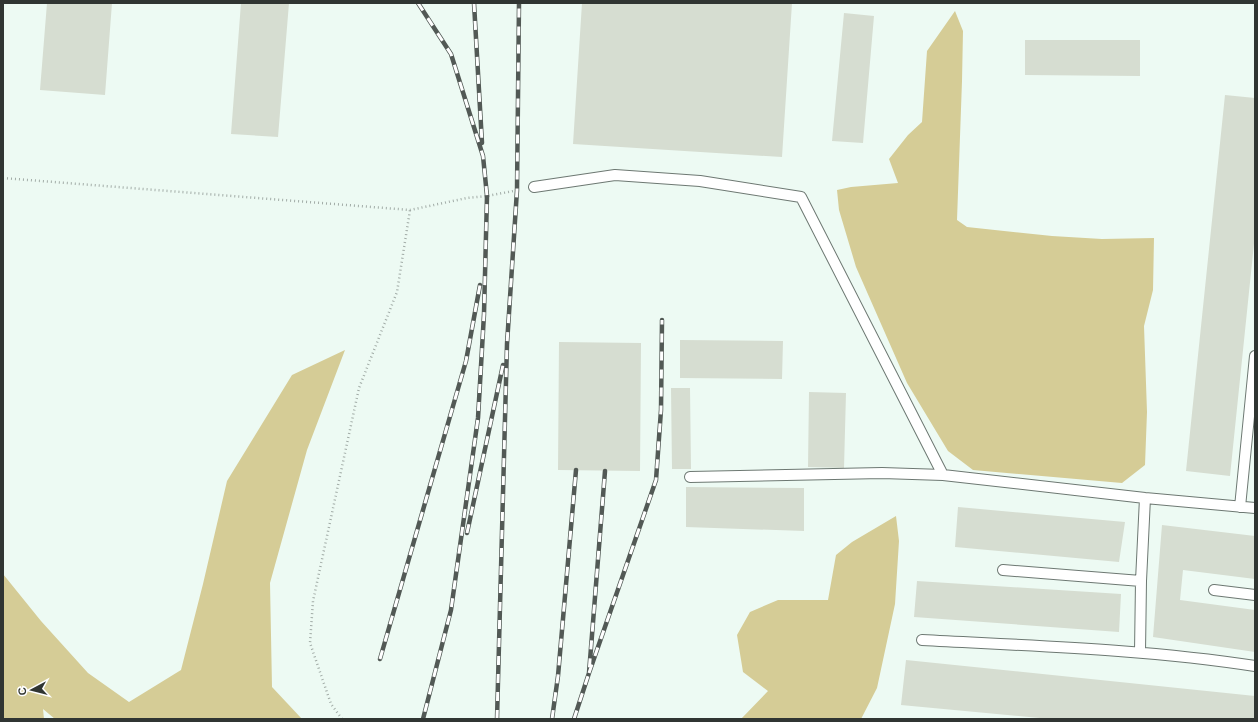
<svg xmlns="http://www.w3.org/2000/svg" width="1258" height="722" font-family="Arial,sans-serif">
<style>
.green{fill:#d5cc96}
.building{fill:#d6ddd1}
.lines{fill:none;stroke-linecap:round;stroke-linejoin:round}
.lane-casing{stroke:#6d7872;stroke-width:12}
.path{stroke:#a2aca7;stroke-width:2.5;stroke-dasharray:1 3;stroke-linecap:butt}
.lane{stroke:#fff;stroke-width:10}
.rail-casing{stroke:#525955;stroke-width:4.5}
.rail{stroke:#fff;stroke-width:3;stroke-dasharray:9;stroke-linecap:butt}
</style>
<rect width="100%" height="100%" fill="#edfaf3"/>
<path class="green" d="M955 11 963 31 962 81 957 220 967 227 1052 236 1102 239 1154 238 1153 290 1144 326 1147 412 1145 465 1122 483 973 470 948 451 907 383 856 267 839 210 837 190 851 187 898 183 889 159 908 135 922 122 927 51Z
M345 350 307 450 270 583 272 687 302 719H55L43 709 44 719H3V574L41 621 88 673 129 702 181 670 203 584 227 481 292 375Z
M896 516 899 541 895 604 877 688 861 719H741L768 691 743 672 737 635 750 612 778 600H828L836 555 852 542Z"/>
<path class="building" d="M47 3H112L105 95 40 90Z
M241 3H289L278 137 231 134Z
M582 3H792L782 157 573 144Z
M844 13 874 16 863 143 832 141Z
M1025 40H1140V76L1025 75Z
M1225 95 1255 98V234L1230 476 1186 471Z
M680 340 783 341 782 379 680 378Z
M559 342 641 343 640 471 558 470Z
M671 388H690L691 469H672Z
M809 392 846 393 844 468 808 467Z
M686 487 804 488V531L686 527Z
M958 507 1125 522 1119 562 955 547Z
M1162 525 1255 536V579L1183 570 1180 600 1255 610V652L1153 637Z
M917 581 1121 594 1119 632 914 617Z
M906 660 1255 696V719H1050L901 705Z"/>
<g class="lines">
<g class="lane-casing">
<path id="lane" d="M534 187 615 175 700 181 801 197 943 475 1145 498 1255 508
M690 477 882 473 943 475
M1240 507 1255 356
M1003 570 1141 581
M1214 590 1255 595
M922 640C1033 646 1145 649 1255 666
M1140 652 1141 581 1145 498"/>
</g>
<path class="path" d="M3 178 410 210 467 198 487 196 519 190
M342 719 331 704 310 643 313 601 359 388 397 292 410 210"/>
<use href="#lane" class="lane"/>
<g class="rail-casing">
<path id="rail" d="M418 3 451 54 483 156 487 196 484 314 478 418 451 610 423 719
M474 3 482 143
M467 533 503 365
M380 659 466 361 480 285
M589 673 656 480 661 410 662 320
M497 719 507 344 517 190 519 3
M552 719 558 676 576 470
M574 719 589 673 605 471"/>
</g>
<use href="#rail" class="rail"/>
</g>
<rect width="1258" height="722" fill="none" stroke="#303532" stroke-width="8"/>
<g transform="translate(32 690) rotate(263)" stroke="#ffffff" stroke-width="3" paint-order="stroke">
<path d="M0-3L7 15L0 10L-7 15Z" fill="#303532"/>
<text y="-6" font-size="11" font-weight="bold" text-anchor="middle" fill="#303532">С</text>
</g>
</svg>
